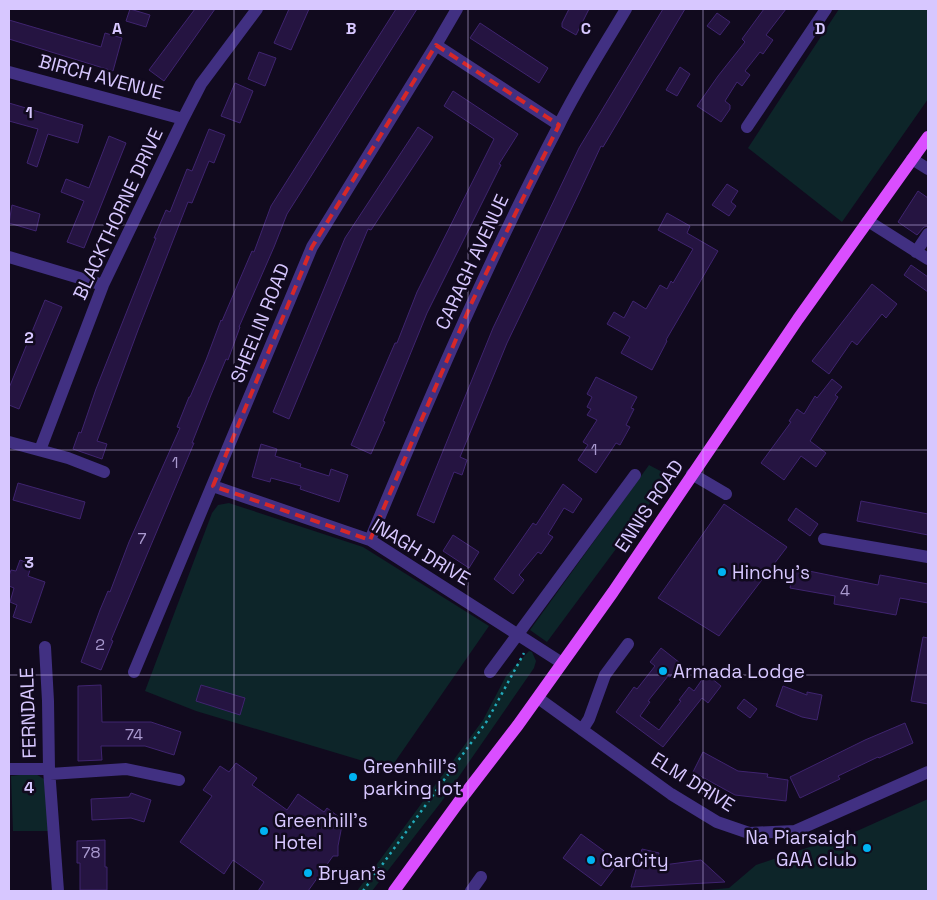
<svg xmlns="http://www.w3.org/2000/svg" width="937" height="900" font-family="'Space Grotesk',sans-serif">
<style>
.green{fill:#0d2529}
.building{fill:#251441;stroke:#3f246f}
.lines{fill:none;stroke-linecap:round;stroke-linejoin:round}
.path{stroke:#22a9b9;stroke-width:2.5;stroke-dasharray:2.5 4;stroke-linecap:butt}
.minor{stroke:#413082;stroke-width:12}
.major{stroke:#da4eff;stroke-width:12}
.marked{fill:none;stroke:#d62828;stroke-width:4;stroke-dasharray:10 6;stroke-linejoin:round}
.grid{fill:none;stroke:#d7c7ff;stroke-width:1;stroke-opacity:0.55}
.poi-dot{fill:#00b3f2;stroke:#110a1e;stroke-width:2}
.labels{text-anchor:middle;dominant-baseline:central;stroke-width:5;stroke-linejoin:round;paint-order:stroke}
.number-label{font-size:16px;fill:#aa9ad0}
.street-label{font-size:19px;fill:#d7c7ff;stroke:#110a1e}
.poi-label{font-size:19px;fill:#d7c7ff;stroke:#110a1e;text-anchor:start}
.grid-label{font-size:16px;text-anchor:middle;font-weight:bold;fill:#d7c7ff;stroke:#110a1e;stroke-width:5;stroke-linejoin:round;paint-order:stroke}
</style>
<rect width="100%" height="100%" fill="#110a1e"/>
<path class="green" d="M839 9H928V99L842 222 748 148Z
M649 465 670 476 547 642 530 630Z
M229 503 363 547 489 626 390 769 196 711 145 691 212 513 218 505Z
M529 651 532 652 536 661 534 668 442 801 372 891H357L483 720 506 676Z
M34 773 44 779 49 831H13L11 776Z
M928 799V891H698L729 888 756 865 857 831Z"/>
<path class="building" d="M130 9 150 15 146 27 126 21Z
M195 9H215L164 81 149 70Z
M289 9H309L291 50 274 43Z
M396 9H417L287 214 274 247 239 327H240L228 360 226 359 211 395 192 443H194L111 640 113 641 101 670 81 662 100 610 108 591 110 592 129 542 180 428 177 427 189 397H190L206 360 221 320 222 321 252 251 254 252 271 206Z
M569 9H589L576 35 562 27V23Z
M663 9H685L603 147 601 146 580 191 507 343 460 457 467 460 462 475 454 472 434 523 417 515 493 328 579 148Z
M764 9H786L766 35 773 40 763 54 760 52 745 71 750 75 742 86 737 82 725 101 730 105V109L721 122 697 106 718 76 745 42 742 39Z
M717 13 730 22 720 35 707 26Z
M9 20 101 47 105 33 122 38 113 71 9 39Z
M480 23 548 68 539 83 470 38Z
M259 52 276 58 265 86 248 79Z
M680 67 690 74 677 96 666 90Z
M235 83 253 91 240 123 221 116Z
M453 91 518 134 499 164 501 165 427 313 383 421 385 422 371 454 351 445 395 343H397L417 292 494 139 444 106Z
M9 103 83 125 78 143 48 134 37 167 27 163 38 129 9 121Z
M418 127 433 137 371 230 368 229 289 419 273 412 345 238Z
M209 129 225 135 214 163 209 161 192 203 188 202 138 330 97 441 107 444 102 459 73 449 79 432 81 433 96 389 156 238H154L166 210 170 212 187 169 192 171Z
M109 136 126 143 84 248 67 242 84 201 61 192 66 179 89 188Z
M727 184 738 191 731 202 736 206 729 216 712 205Z
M918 191 928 198V226L924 227 917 235 898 222Z
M12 205 40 214 36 231 9 223Z
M667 213 690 226 687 233 718 251 666 340 667 341 652 370 621 353 630 337 607 324 614 312 624 318 633 301 646 309 660 285 667 289 671 281 673 283 693 249 658 230Z
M911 265 928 277V292L904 275Z
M872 284 897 304 886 318 882 314 857 345 852 341 829 374 812 361Z
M45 300 62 307 19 409 9 405V388Z
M596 377 637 397 631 408 634 409 626 425 630 427 620 445 616 443 596 473 578 460 588 445 583 442 597 420 587 415 591 409 587 407 592 397 587 394Z
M832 379 842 387 835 395 838 397 810 441 826 453 816 467 801 456 784 480 761 463 791 422 789 421 797 409 804 414 815 396 817 398Z
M261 444 277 449 275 456 301 464 300 467 329 476 331 469 348 475 339 502 300 489 301 486 271 478 270 482 252 477Z
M18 483 85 502 80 519 13 500Z
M563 484 582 499 573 513 564 508 548 534 553 537 541 554 538 552 519 575 524 580 513 594 494 579 533 523 536 525Z
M861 501 928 514V535L857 521Z
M724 504 787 547 719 636 658 598Z
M796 508 818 524 810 536 788 520Z
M453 535 479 552 469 568 443 551Z
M20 560 32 564 28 576 45 582 31 623 13 617 17 605 10 602 14 588 9 586V576L11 570 16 571Z
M794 568 878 585 880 575 928 584V603L900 598 896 615 834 604 835 596 790 588Z
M923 637 928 638V704L911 701Z
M661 648 680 663 670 677 668 676 648 701 650 702 640 716 659 730 681 701 679 700 689 687 694 691 706 674 721 686 708 703 702 698 663 747 616 712 634 687 637 689 655 666 650 662Z
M101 685 102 722H151L181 732 174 755 145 746H101L102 760 78 761V686Z
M201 685 245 698 240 715 196 701Z
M783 686 807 695V692L822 695 817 720 802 717 776 706Z
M744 699 757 709 750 718 737 708Z
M905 723 913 743 879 758 878 757 838 776 840 779 800 798 790 777 865 740Z
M703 752 738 771 768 774 767 777 788 780 786 801 735 795 693 772Z
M236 763 257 778 252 785 287 810 298 794 324 812 327 808 343 820 338 846V856H333L308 891H258L264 882 233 860 224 874 180 842 212 796 203 790 220 766 229 772Z
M131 793 151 800 144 822 131 818 92 820 91 799 129 797Z
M581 834 619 862 601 886 563 858Z
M105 840V867H107V890H80V863H77V841Z
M642 849 659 853 656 866 701 860 725 882 631 887Z"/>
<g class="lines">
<path class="path" d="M363 891 487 721 524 653"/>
<path class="minor" d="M436 45 559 125
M9 72 183 119
M747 127 826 9
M912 159 928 169
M868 221 928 259
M916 252 928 234
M9 257 103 285
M9 442 68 458 104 472
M40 450 103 285 183 119 201 84 257 9
M692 474 726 494
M213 486 370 540 562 663
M824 539 928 557
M370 540C428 400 488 261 558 127 578 86 603 48 626 9
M45 647 48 701 49 769 58 891
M134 672 312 247 436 45 457 9
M490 672 635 475
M538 698 671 794 717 822 749 833 795 831 928 772
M582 730 589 719 605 675 628 644
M9 769H49
M50 774 126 769 179 780
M471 891 481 877"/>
<path class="major" d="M394 891 458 803 518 725 613 592 798 319 928 137"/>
</g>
<path class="marked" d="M436 45 559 125 472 302 370 540 213 486 312 247Z"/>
<path class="grid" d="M234 9V891M468 9V891M703 9V891M9 225H928M9 450H928M9 675H928"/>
<g class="poi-dot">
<circle cx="722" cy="572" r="5"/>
<circle cx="663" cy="671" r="5"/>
<circle cx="353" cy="777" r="5"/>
<circle cx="264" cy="831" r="5"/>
<circle cx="867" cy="848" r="5"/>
<circle cx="591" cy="860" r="5"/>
<circle cx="308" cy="873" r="5"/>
</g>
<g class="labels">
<g class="number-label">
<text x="594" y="449">1</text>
<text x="175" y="462">1</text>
<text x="142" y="538">7</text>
<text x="845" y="590">4</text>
<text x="100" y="644">2</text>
<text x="134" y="734">74</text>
<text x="91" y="852">78</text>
</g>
<g class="street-label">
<text transform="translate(101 77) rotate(15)">BIRCH AVENUE</text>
<text transform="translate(118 214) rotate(-65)">BLACKTHORNE DRIVE</text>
<text transform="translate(472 262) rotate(-65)">CARAGH AVENUE</text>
<text transform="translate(260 323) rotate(-68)">SHEELIN ROAD</text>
<text transform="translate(649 506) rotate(-56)">ENNIS ROAD</text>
<text transform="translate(421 552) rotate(31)">INAGH DRIVE</text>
<text transform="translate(28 713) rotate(-92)">FERNDALE</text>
<text transform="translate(693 782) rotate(32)">ELM DRIVE</text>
</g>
<g class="poi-label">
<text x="732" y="572">Hinchy's</text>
<text x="673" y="671">Armada Lodge</text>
<text x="363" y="766">Greenhill's<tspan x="363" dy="22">parking lot</tspan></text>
<text x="274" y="820">Greenhill's<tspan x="274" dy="22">Hotel</tspan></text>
<text x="857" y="837" text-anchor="end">Na Piarsaigh<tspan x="857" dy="22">GAA club</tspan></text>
<text x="601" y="860">CarCity</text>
<text x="318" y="873">Bryan's</text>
</g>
</g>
<g class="grid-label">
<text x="117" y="34">A</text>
<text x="351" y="34">B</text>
<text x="586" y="34">C</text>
<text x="820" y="34">D</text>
<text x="29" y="118">1</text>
<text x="29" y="343">2</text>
<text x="29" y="568">3</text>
<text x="29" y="793">4</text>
</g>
<rect width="937" height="900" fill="none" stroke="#d7c7ff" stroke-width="20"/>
</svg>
